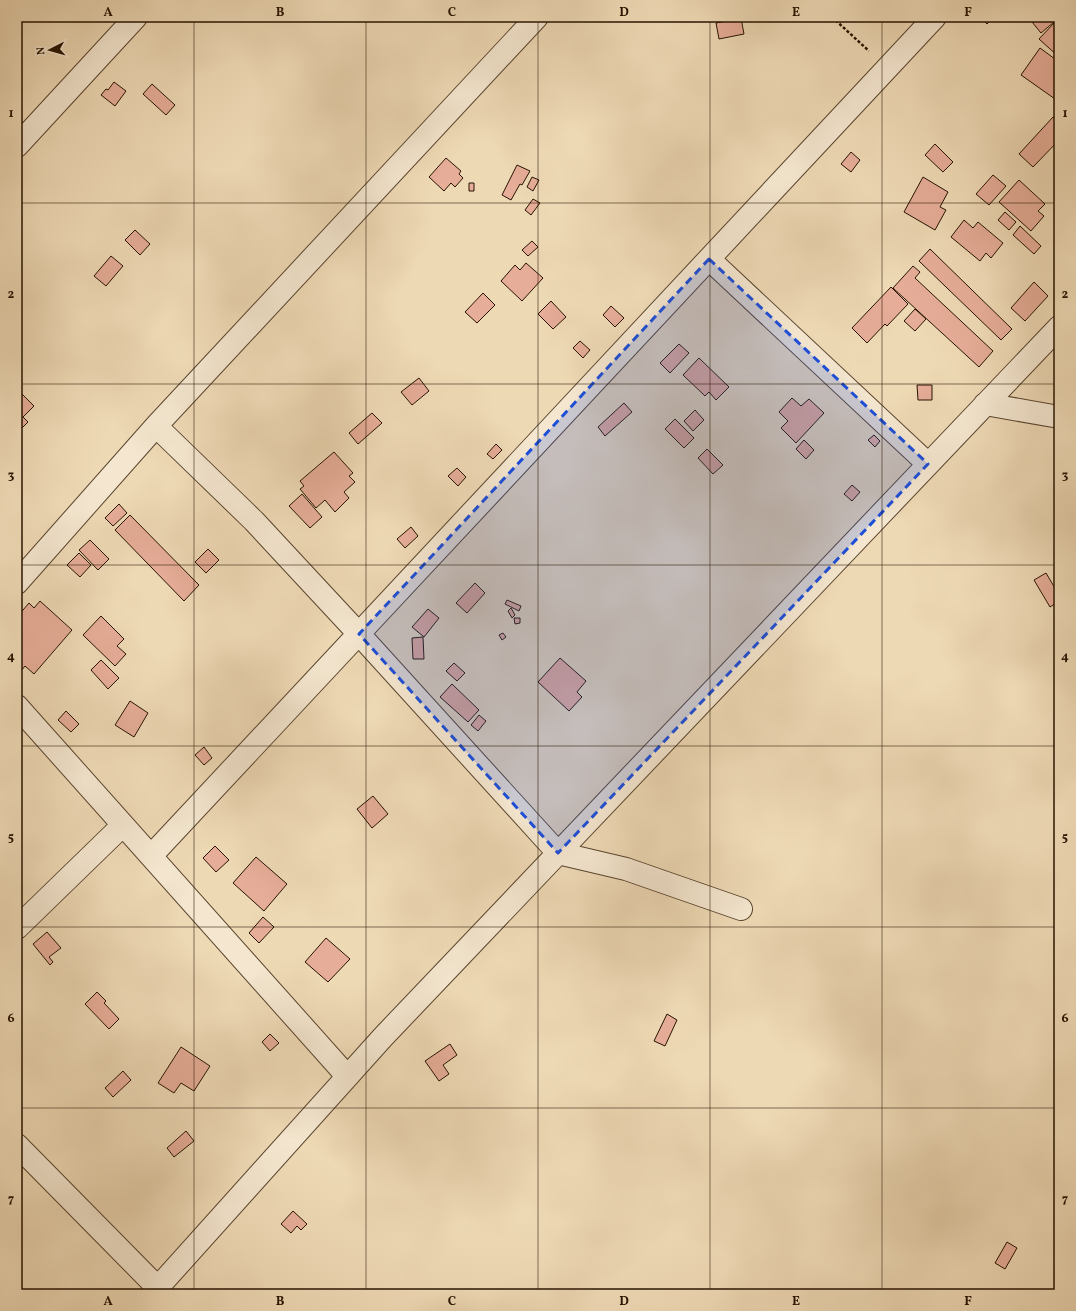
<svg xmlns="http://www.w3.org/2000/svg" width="1076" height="1311" font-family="Vollkorn,serif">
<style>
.building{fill:#e6ad98;stroke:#271300}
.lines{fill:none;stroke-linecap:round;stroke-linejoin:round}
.minor-casing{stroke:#59442d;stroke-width:24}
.path{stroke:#271300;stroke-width:2.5;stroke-dasharray:3 2;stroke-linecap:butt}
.minor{stroke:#f4e6cf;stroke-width:22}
.marked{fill:#1d4ed8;fill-opacity:0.2;stroke:#1d4ed8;stroke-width:3;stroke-dasharray:8 5;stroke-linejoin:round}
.grid{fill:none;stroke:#271300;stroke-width:1;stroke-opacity:0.55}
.neatline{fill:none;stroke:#271300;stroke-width:1.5}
.grid-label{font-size:13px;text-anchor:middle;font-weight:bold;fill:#271300}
</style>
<rect width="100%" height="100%" fill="#eed9b5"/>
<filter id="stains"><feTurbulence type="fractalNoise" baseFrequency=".005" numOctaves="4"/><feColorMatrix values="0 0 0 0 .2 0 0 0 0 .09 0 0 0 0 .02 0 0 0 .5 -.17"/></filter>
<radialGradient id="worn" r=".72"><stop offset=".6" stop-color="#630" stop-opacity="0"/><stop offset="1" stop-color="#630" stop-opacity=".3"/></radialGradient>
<path class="building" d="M980 17H994L987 24Z
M1028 17H1051L1054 22 1041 33Z
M741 18 744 34 719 39 716 23Z
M1055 22 1059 26V57L1039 39Z
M1040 48 1059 62V93L1055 99 1021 75Z
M114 82 126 91 115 106 101 95 106 89 108 90Z
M152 84 175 105 166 115 143 94Z
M1053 117 1059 123V140L1033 167 1019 154Z
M935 144 953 162 943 172 925 155Z
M851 152 860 160 851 172 841 164Z
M446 158 461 171 459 174 463 178 455 187 451 183 444 191 429 177Z
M517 165 530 171 522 185 520 184 511 200 502 195Z
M993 175 1006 186 989 205 976 194Z
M532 177 539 180 533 191 527 187Z
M923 177 948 192 940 207 946 210 935 230 904 212Z
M1019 180 1045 204 1038 211 1044 216 1031 231 999 202Z
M469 183H474V191H469Z
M533 199 540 203 531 215 525 210Z
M1005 212 1016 222 1009 230 998 220Z
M964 220 973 228 978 222 1003 243 991 258 986 253 980 261 951 237Z
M1020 226 1041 246 1034 254 1013 235Z
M135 230 150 244 140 255 125 240Z
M532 241 538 247 528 256 522 250Z
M930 249 1012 329 1001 340 919 261Z
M111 256 123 266 106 286 94 276Z
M526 263 543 278 522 301 501 281 515 265 520 270Z
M913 266 920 272 915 278 993 351 979 367 893 288Z
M1034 282 1048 296 1025 321 1011 308Z
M891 287 908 304 887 326 885 324 867 343 852 328Z
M483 293 495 305 477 323 465 312Z
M551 301 566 317 553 329 538 314Z
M611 306 624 318 615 327 603 315Z
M915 309 926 319 915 331 904 321Z
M580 341 590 350 583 358 573 348Z
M679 344 689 353 670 373 660 363Z
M699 358 729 387 716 400 709 392 705 396 683 375Z
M419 378 429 391 412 405 401 392Z
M917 385H932V400H918Z
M17 389 34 406 23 417 28 422 17 433Z
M792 398 801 406 809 399 824 413 796 443 781 428 788 421 779 412Z
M624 403 632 412 605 436 598 427Z
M695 410 704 420 693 431 684 421Z
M372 413 382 423 358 444 349 433Z
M675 419 694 438 684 448 665 429Z
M874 435 880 441 875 447 868 440Z
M804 440 814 450 806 459 796 449Z
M496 444 502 450 493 459 487 454Z
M707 449 723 465 713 474 698 458Z
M334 452 353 473 349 476 355 482 344 492 349 498 335 512 325 500 316 508 300 489 304 486 300 481Z
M457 468 466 477 458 486 448 476Z
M852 485 860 492 852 501 844 494Z
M302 494 322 517 310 528 289 506Z
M119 504 127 513 113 526 105 518Z
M130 515 199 585 184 601 115 530Z
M411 527 418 536 405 548 397 539Z
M90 540 109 559 98 570 79 550Z
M208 549 219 560 206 573 195 562Z
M79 553 91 565 80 577 67 565Z
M1046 573 1059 595V601L1050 607 1034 580Z
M475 583 485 593 467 613 456 603Z
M507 600 521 606 519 611 505 604Z
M40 601 72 630 34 674 25 666 17 676V617L29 603 34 608Z
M511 608 515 615 512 618 508 611Z
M428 609 439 618 424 637 412 627Z
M101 616 124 639 117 646 126 654 115 666 83 635Z
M514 618H520V623L515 624Z
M503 633 506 637 502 640 499 635Z
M423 637 424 659H413L412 638Z
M560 658 586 681 577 692 582 697 569 711 538 682Z
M101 660 119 678 108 689 91 670Z
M454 663 465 673 457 681 446 671Z
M452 684 479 710 468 722 440 697Z
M130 701 148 713 134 737 115 725Z
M66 711 79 724 71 732 58 720Z
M479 715 486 721 478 731 471 725Z
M204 747 212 758 204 765 195 755Z
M373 796 388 814 372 828 357 809Z
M215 846 229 860 216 872 203 858Z
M256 857 287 884 264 911 233 883Z
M263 917 274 927 259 943 249 933Z
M47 932 61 948 49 957 53 962 50 965 33 944Z
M326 938 350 959 328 982 305 962Z
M97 992 106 1001 104 1003 119 1019 109 1029 85 1004Z
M667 1014 677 1020 665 1046 654 1041Z
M270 1034 279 1043 270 1051 262 1042Z
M450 1044 457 1055 443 1065 449 1074 439 1081 425 1061Z
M181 1047 210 1066 194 1091 181 1083 174 1093 158 1083Z
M123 1071 131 1080 113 1097 105 1088Z
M186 1131 194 1141 174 1157 167 1148Z
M293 1211 307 1224 301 1230 297 1226 291 1233 281 1224Z
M1007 1242 1017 1248 1005 1269 995 1263Z"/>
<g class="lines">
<g class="minor-casing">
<path id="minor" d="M17 146 136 17
M709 259 928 464
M985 404 1059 417
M156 426 254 521 359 634 558 853 626 869 741 909
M17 583 156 426 537 17
M17 706 347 1076
M151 856 935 17
M17 928 123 825
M17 1145 158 1288
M152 1294 383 1037 1059 327"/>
</g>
<path class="path" d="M832 17 869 51"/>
<use href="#minor" class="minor"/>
</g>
<path class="marked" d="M709 259 928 464 558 853 359 634Z"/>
<path class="grid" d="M194 17V1294M366 17V1294M538 17V1294M710 17V1294M882 17V1294M17 203H1059M17 384H1059M17 565H1059M17 746H1059M17 927H1059M17 1108H1059"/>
<rect width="1076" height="1311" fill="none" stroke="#eed9b5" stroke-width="44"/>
<g transform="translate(50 50) rotate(264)" stroke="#f4e6cf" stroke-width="3" paint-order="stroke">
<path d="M0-3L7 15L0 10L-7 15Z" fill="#271300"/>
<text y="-6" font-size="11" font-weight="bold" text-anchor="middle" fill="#271300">N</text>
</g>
<rect x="22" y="22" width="1032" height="1267" class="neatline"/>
<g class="grid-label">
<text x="108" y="16">A</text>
<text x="280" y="16">B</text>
<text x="452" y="16">C</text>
<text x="624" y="16">D</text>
<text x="796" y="16">E</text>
<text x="968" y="16">F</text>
<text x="11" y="117">1</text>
<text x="1065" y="117">1</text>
<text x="11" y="298">2</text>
<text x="1065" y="298">2</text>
<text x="11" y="479">3</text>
<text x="1065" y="479">3</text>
<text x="11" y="660">4</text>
<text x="1065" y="660">4</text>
<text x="11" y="841">5</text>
<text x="1065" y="841">5</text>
<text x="11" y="1022">6</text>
<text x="1065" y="1022">6</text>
<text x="11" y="1203">7</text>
<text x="1065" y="1203">7</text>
<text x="108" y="1305">A</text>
<text x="280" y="1305">B</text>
<text x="452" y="1305">C</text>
<text x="624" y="1305">D</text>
<text x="796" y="1305">E</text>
<text x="968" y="1305">F</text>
</g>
<rect width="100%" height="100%" filter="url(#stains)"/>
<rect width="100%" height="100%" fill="url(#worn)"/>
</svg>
